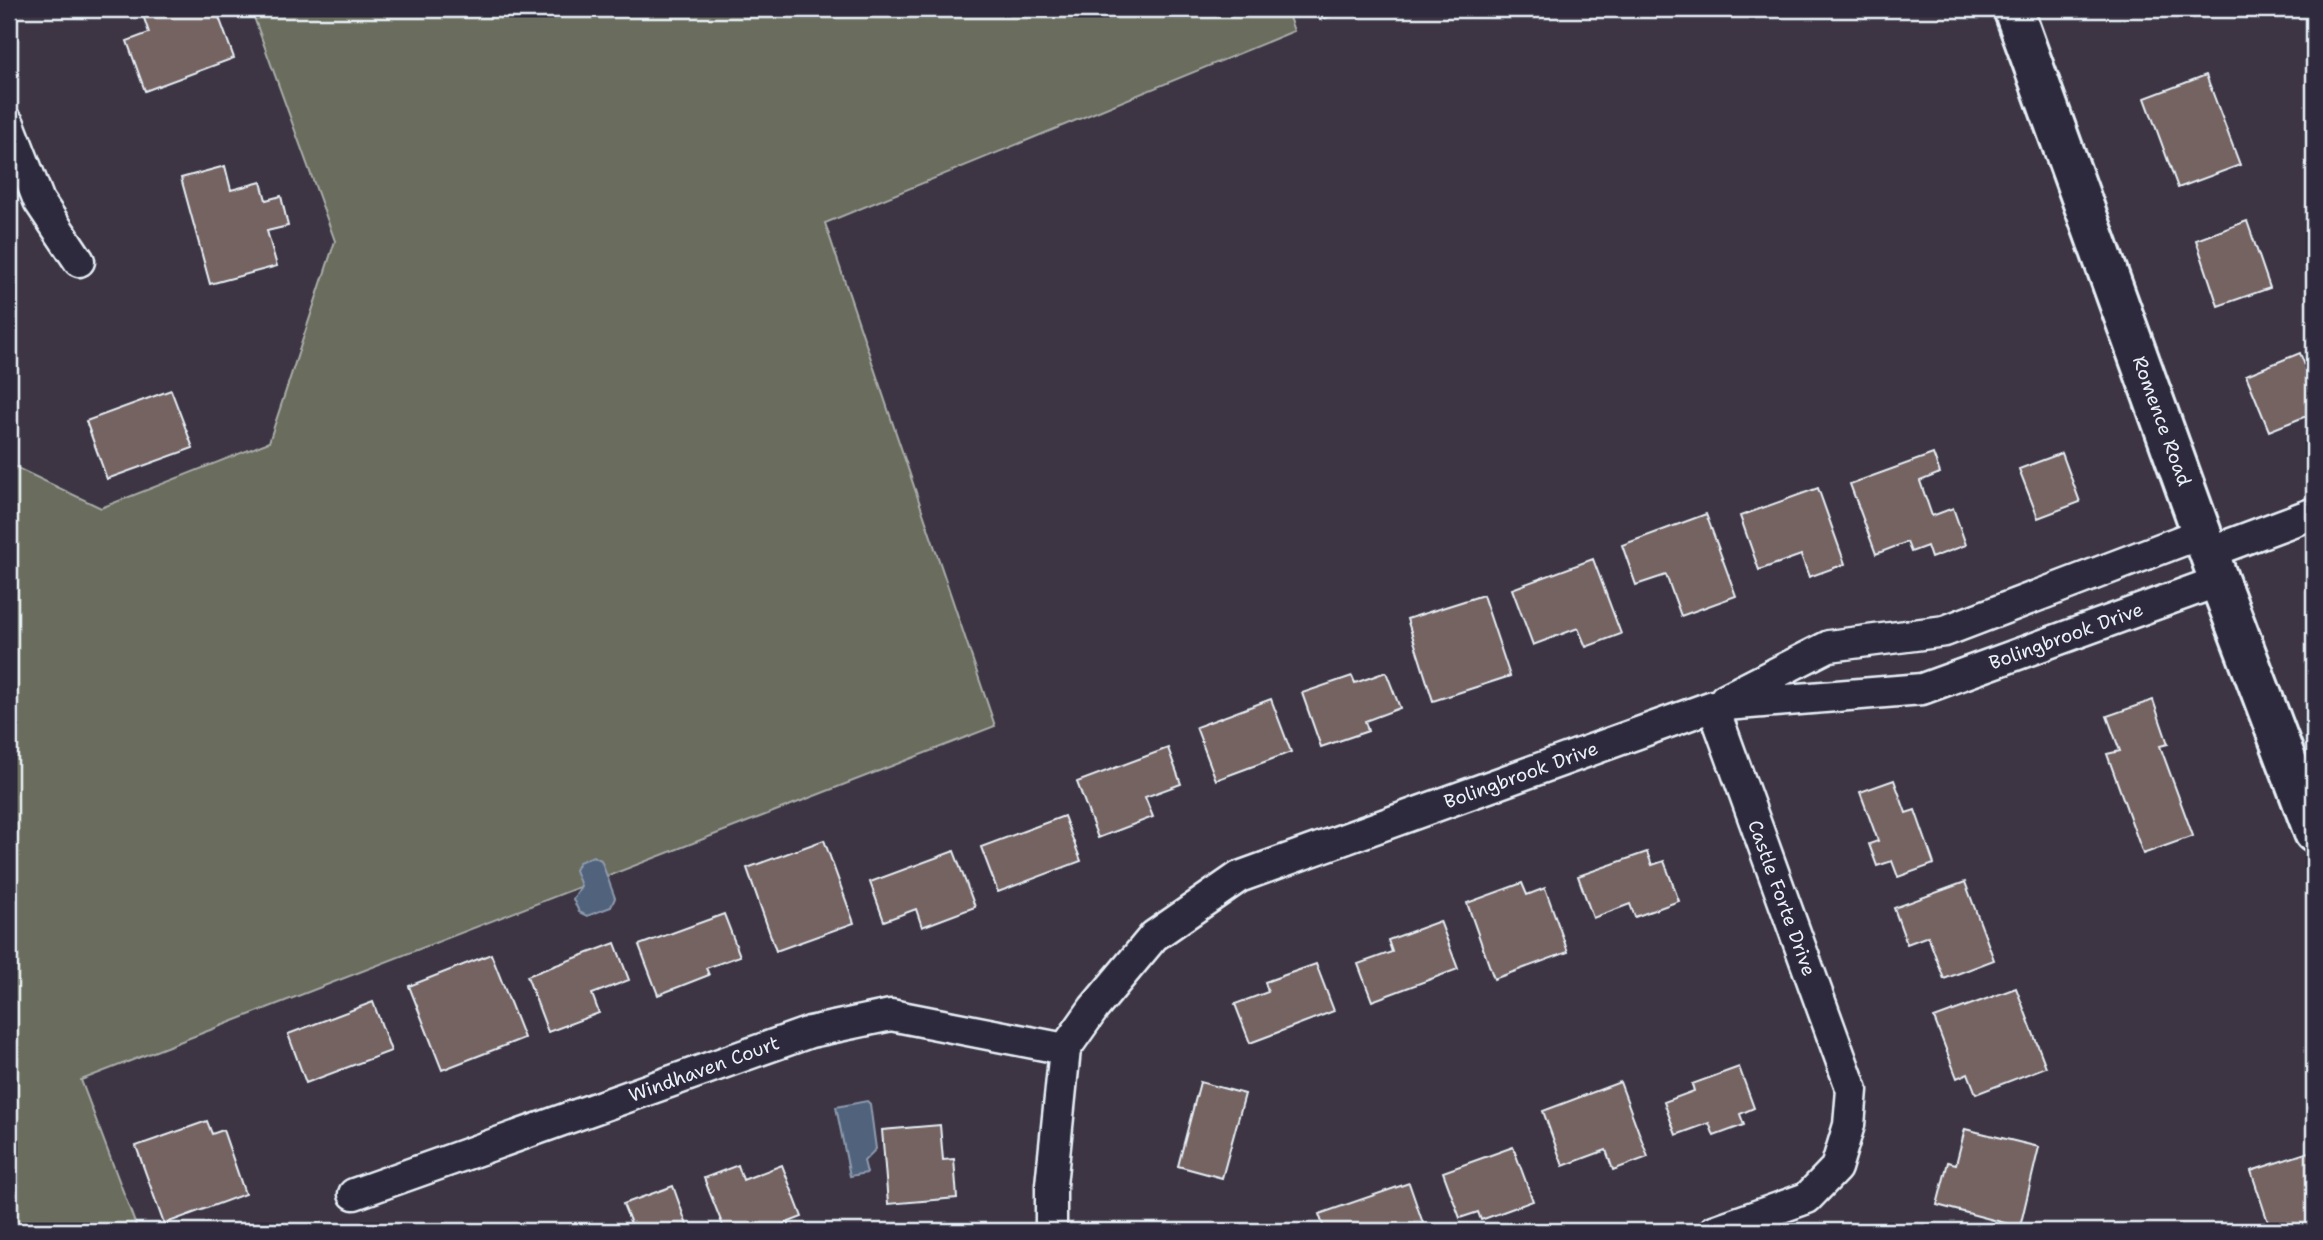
<svg xmlns="http://www.w3.org/2000/svg" width="2323" height="1240" font-family="'Shantell Sans',sans-serif">
<style>
.green{fill:#6a6c5d;stroke:#a9aeaa;stroke-width:2}
.water{fill:#51627c;stroke:#8d9bae;stroke-width:2}
.building{fill:#756362;stroke:#e8f1f8;stroke-width:2}
.lines{fill:none;stroke-linecap:round;stroke-linejoin:round}
.street-casing{stroke:#e8f1f8;stroke-width:35}
.secondary-casing{stroke:#e8f1f8;stroke-width:44}
.street{stroke:#2f2a3d;stroke-width:30}
.secondary{stroke:#2f2a3d;stroke-width:38}
.labels{text-anchor:middle;dominant-baseline:central;stroke-width:6;stroke-linejoin:round;paint-order:stroke}
.street-label{font-size:19px;fill:#e8f1f8;stroke:#2f2a3d}
</style>
<rect width="100%" height="100%" fill="#3d3544"/>
<filter id="ink" filterUnits="userSpaceOnUse"><feTurbulence type="fractalNoise" baseFrequency=".0143" numOctaves="2"/><feDisplacementMap in="SourceGraphic" scale="14" xChannelSelector="R" yChannelSelector="G"/><feConvolveMatrix kernelMatrix="1 2 1 2 8 2 1 2 1" color-interpolation-filters="sRGB"/></filter>
<g filter="url(#ink)">
<path class="green" d="M251 9H1286L1294 31 825 223 995 726 81 1080 138 1231H9V464L101 508 269 442 335 241Z"/>
<path class="water" d="M593 856 601 860 615 898 611 907 587 916 579 912 573 899 581 886 575 870 579 862Z
M867 1101 870 1104 876 1149 864 1161 867 1173 850 1176 836 1107Z"/>
<path class="building" d="M156 9H216L234 58 145 91 127 41 149 33 143 15Z
M1316 9H1350L1320 20Z
M2206 75 2240 165 2178 188 2145 98Z
M225 166 231 190 261 182 266 200 281 196 288 226 267 231 277 266 210 284 181 178Z
M2247 221 2270 288 2218 306 2196 240Z
M2300 353 2314 388V413L2269 431 2246 375Z
M171 390 193 448 107 479 86 421Z
M2062 453 2080 502 2038 518 2019 469Z
M1933 454 1940 473 1920 481 1932 516 1953 508 1966 545 1931 558 1927 546 1911 552 1907 542 1876 554 1850 484Z
M1818 488 1845 564 1809 577 1801 555 1759 570 1740 516Z
M1706 514 1736 596 1681 616 1666 575 1636 585 1622 545Z
M1593 559 1621 634 1586 647 1578 628 1533 645 1512 589Z
M1483 595 1510 676 1433 701 1407 619Z
M1386 672 1400 708 1365 721 1368 731 1321 747 1302 693 1352 676 1355 683Z
M1271 699 1291 752 1216 780 1196 727Z
M2153 700 2168 744 2160 746 2193 836 2143 854 2107 754 2120 751 2107 716Z
M1168 748 1181 784 1145 797 1153 817 1098 838 1077 782Z
M1894 780 1906 813 1915 810 1934 864 1898 877 1892 861 1877 866 1869 844 1878 841 1860 792Z
M1064 816 1081 861 998 892 981 847Z
M824 840 854 923 776 951 747 868Z
M954 851 975 907 922 927 916 909 884 921 870 882Z
M1647 852 1652 865 1664 861 1679 901 1635 917 1630 904 1593 918 1578 876Z
M1965 882 1994 960 1944 979 1928 936 1907 944 1894 908Z
M1522 883 1527 895 1545 888 1568 952 1494 979 1467 903Z
M724 914 740 956 706 968 709 975 658 995 639 945Z
M1440 921 1458 969 1372 1001 1358 964 1392 952 1388 940Z
M615 943 629 980 592 994 599 1013 548 1032 527 976Z
M491 954 524 1038 442 1070 409 986Z
M1316 964 1334 1011 1250 1043 1235 1004 1268 992 1265 982Z
M2016 988 2046 1067 1976 1094 1968 1073 1957 1078 1934 1018Z
M373 1002 391 1051 306 1083 288 1034Z
M1739 1067 1754 1108 1740 1114 1744 1125 1714 1136 1709 1123 1676 1135 1664 1102 1694 1091 1692 1084Z
M1200 1082 1245 1094 1222 1178 1178 1166Z
M1620 1082 1648 1157 1613 1170 1606 1150 1563 1166 1543 1111Z
M207 1121 212 1134 223 1130 245 1194 164 1224 136 1146Z
M940 1125 943 1160 954 1159 957 1198 888 1204 882 1130Z
M1965 1129 2039 1147 2020 1227 1937 1205 1948 1162 1956 1164Z
M1513 1147 1533 1201 1481 1220 1478 1212 1460 1218 1443 1172Z
M2309 1152 2314 1169V1231H2271L2251 1171Z
M738 1165 743 1180 782 1165 802 1217 766 1231H725L704 1178Z
M1409 1183 1425 1229 1418 1231H1325L1319 1214Z
M673 1186 689 1231H634L623 1204Z
M1230 1226V1231H1175V1227Z"/>
<g class="lines">
<g class="street-casing">
<path id="street" d="M9 124 39 201 79 261
M2210 552 2314 513
M1725 699 1829 646 1945 631 2202 533
M1713 706 1852 1090 1849 1125 1836 1168 1807 1198 1714 1231
M354 1194 810 1032 891 1015 1065 1049
M1051 1231V1185L1065 1049 1094 1008 1154 936 1239 877 1713 706 1922 689 2219 581"/>
</g>
<g class="secondary-casing">
<path id="secondary" d="M2013 9 2219 581 2314 833"/>
</g>
<use href="#street" class="street"/>
<use href="#secondary" class="secondary"/>
</g>
</g>
<g class="labels">
<g class="street-label">
<text transform="translate(2162 421) rotate(70)">Romence Road</text>
<text transform="translate(2066 636) rotate(-20)">Bolingbrook Drive</text>
<text transform="translate(1521 775) rotate(-20)">Bolingbrook Drive</text>
<text transform="translate(1782 898) rotate(70)">Castle Forte Drive</text>
<text transform="translate(704 1069) rotate(-20)">Windhaven Court</text>
</g>
</g>
<rect width="2323" height="1240" fill="none" stroke="#2f2a3d" stroke-width="35"/>
<rect x="18" y="18" width="2288" height="1205" fill="none" stroke="#e8f1f8" stroke-width="2.5" filter="url(#ink)"/>
</svg>
